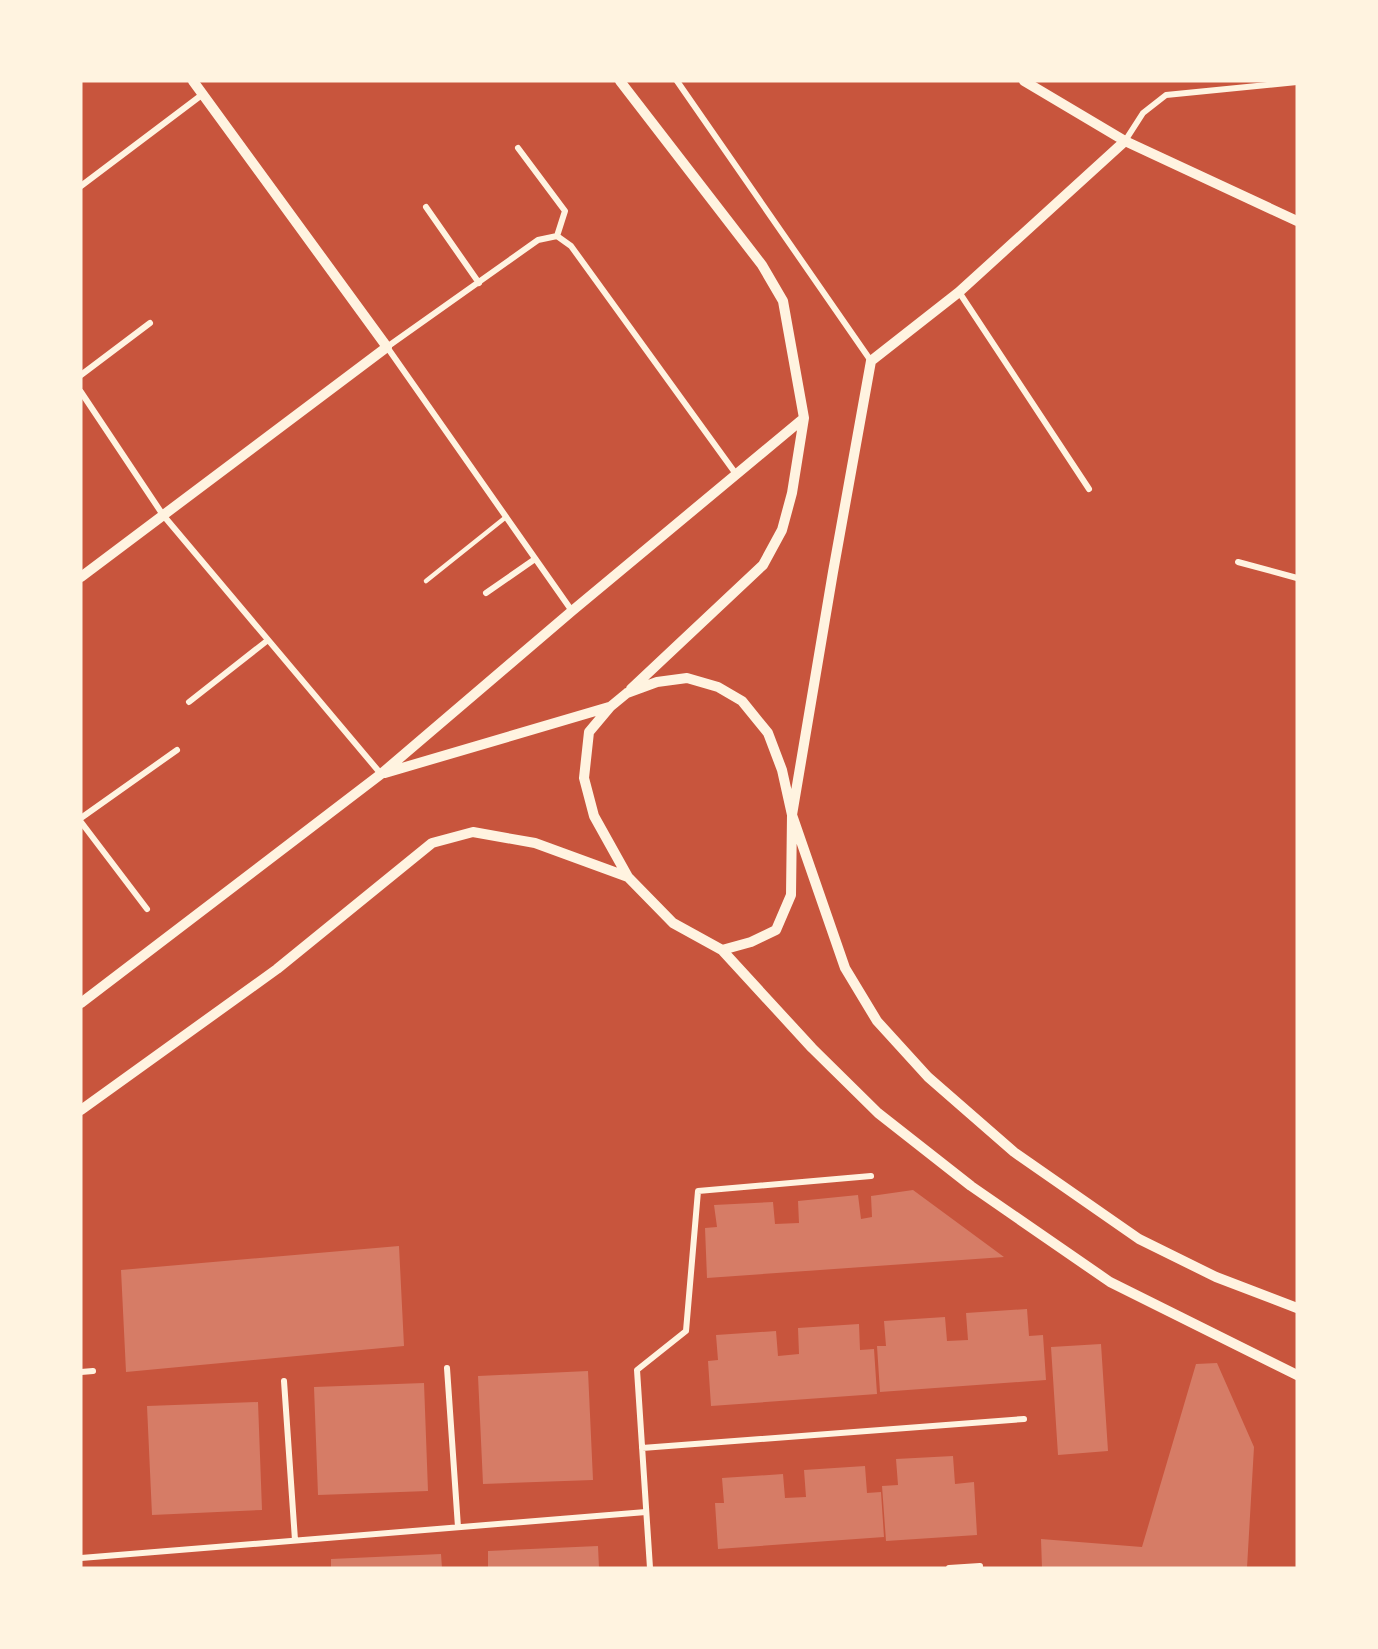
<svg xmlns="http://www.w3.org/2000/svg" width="1378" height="1649" font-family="'Roboto Condensed',sans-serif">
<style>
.building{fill:#d67c66}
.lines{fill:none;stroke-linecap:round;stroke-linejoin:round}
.service{stroke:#fff3e0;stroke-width:4.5}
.minor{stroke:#fff3e0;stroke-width:6}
.tertiary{stroke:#fff3e0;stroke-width:10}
</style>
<rect width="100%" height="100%" fill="#c8553d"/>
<path class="building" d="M913 1190 1004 1257 707 1278 705 1228 717 1227 714 1205 773 1202 775 1224 799 1223 798 1201 858 1195 861 1219 872 1217 871 1196Z
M399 1246 404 1346 126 1372 121 1270Z
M1027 1309 1029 1336 1043 1335 1046 1380 880 1392 877 1346H886L884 1321 945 1317 947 1341 968 1340 966 1313Z
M859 1324 860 1350 874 1349 877 1394 711 1406 708 1361 718 1360 716 1335 776 1331 778 1356 799 1354 798 1328Z
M1101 1344 1108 1451 1058 1455 1051 1347Z
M1217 1363 1254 1447 1247 1568H1042L1041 1539 1142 1547 1196 1364Z
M588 1371 593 1480 483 1484 478 1376Z
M424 1383 428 1491 318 1495 314 1387Z
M258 1402 262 1510 152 1515 147 1406Z
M953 1456 955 1484 974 1482 977 1535 886 1541 882 1486 898 1485 896 1459Z
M865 1466 867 1493 881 1492 884 1537 718 1549 715 1503H724L722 1478 783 1474 785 1498 806 1497 804 1470Z
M598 1546 599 1568H488V1551Z
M441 1554 442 1568H331V1559Z"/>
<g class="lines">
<path class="service" d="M426 581 506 517"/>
<path class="minor" d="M677 81 871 361
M1125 141 1143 113 1166 95 1297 82
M518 148 565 211 557 236
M81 186 203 94
M426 207 479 283
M959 292 1089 489
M81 375 150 323
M81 392 163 515 381 774
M1238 562 1297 578
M486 593 535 559
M572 611 387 347 538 240 557 236 571 246 736 474
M189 702 268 640
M81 818 177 750
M81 822 147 909
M447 1368 458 1527
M81 1372 93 1371
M284 1381 295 1540
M642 1448 1024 1419
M81 1558 646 1512
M650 1568 637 1370 686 1331 698 1191 871 1176
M949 1568 980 1566"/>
<path class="tertiary" d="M1024 81 1125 141 1297 221
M1125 141 959 292 871 361 833 572 792 815 845 968 877 1021 928 1077 1014 1152 1139 1239 1216 1277 1297 1308
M81 577 387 347 193 81
M687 678 718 687 742 701 768 733 782 770 792 815 791 895 776 930 751 942 722 950 673 923 628 877 594 816 584 778 589 732 610 707 627 693 657 682Z
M631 689 763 565 782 530 792 493 804 418
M385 773 609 707
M722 950 812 1048 878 1113 971 1186 1110 1282 1297 1375
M81 1003 381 774 572 611 804 418 783 301 762 265 620 81
M81 1110 277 969 432 843 473 832 535 843 628 877"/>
</g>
<rect width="1378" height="1649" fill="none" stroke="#fff3e0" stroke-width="165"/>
</svg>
